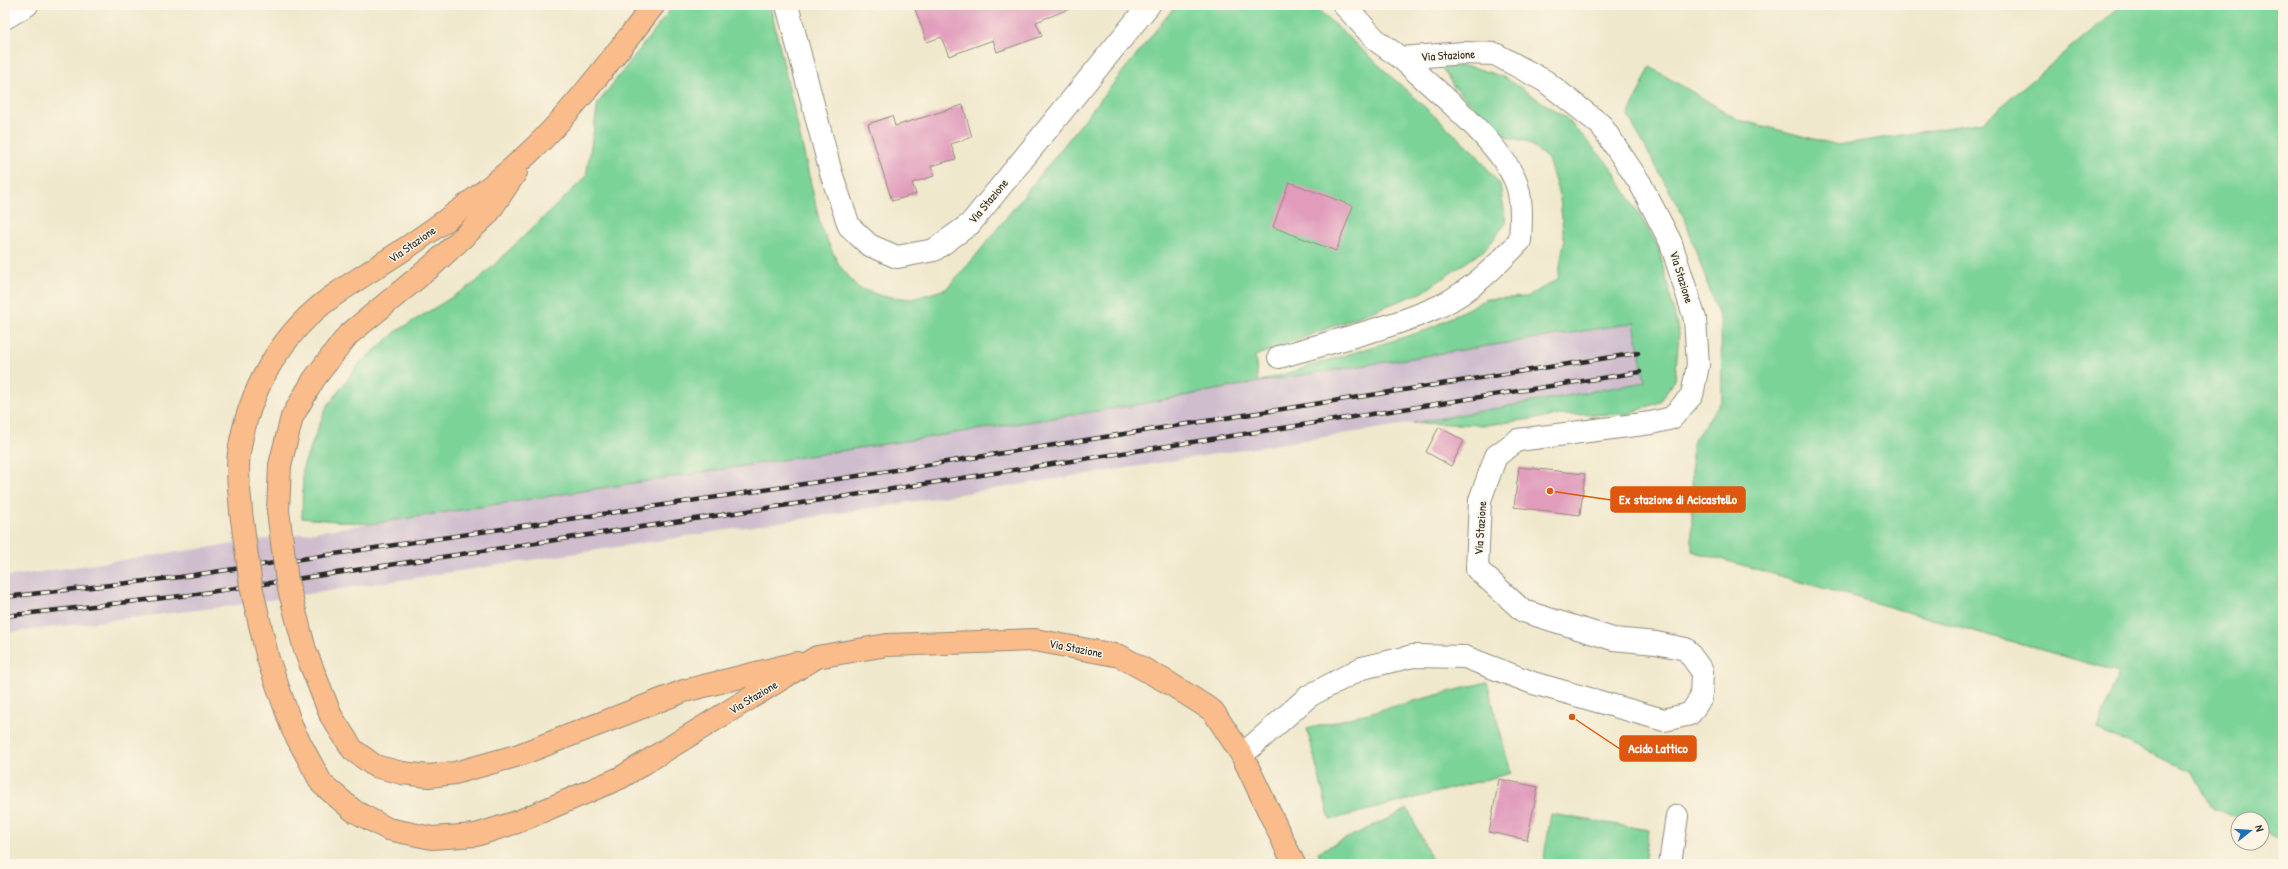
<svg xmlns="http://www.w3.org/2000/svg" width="2288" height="869" font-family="'Patrick Hand',sans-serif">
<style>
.industrial{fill:#cfbdce}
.green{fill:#7bd398;stroke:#537f62}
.building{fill:#e19cbc}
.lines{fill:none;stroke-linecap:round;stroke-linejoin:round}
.minor-casing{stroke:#8e8a7c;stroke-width:24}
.major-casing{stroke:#8e8a7c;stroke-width:24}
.minor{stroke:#fff;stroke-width:22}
.major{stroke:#f9bc8a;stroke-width:22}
.rail-casing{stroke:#2b2b2b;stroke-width:4.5}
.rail{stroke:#fcf5e5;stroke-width:3;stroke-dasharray:9;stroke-linecap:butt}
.major-bridge-casing{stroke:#8e8a7c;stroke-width:24;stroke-linecap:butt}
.major-bridge{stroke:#f9bc8a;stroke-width:22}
.labels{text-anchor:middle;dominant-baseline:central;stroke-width:3;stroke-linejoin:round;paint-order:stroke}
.street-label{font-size:12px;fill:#2b2b2b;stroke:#fcf5e5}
.leader{fill:none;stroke:#df570e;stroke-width:1.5}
.callout-dot{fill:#df570e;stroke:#fcf5e5;stroke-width:1.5}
.callout{fill:#df570e;stroke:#df570e;stroke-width:1.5}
.callout-label{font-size:13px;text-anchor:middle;font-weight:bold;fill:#fff}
</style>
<rect width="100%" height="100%" fill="#fcf5e5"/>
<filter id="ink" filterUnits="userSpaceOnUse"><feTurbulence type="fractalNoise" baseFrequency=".025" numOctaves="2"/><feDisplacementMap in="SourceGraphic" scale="8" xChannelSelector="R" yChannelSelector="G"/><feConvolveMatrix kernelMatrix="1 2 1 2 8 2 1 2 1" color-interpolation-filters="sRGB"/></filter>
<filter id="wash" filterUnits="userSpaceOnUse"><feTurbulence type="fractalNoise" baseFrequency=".012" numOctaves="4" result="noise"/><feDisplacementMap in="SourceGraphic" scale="16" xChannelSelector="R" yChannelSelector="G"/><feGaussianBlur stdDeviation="0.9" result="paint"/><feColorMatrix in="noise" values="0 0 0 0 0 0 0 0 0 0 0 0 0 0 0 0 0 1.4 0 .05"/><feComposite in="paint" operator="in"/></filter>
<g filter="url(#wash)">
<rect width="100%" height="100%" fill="#f0e8cc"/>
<path class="industrial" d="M1634 323 1645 382 1413 423 839 513 230 606 5 633V577L370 524 1136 405 1258 382Z"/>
<path class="green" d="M674 5H770L821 228 839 265 858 288 882 296 912 299 946 289 974 258 1176 5H1313L1476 154 1500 185 1506 223 1487 248 1423 292 1255 356 1258 382 1427 330 1486 299 1527 297 1558 279 1564 242 1560 198 1548 159 1526 141 1503 136 1454 87 1441 66 1473 67 1506 78 1566 118 1611 167 1659 248 1679 334 1675 380 1660 402 1629 414 1562 415 1486 425 1413 423 1645 382 1634 323 1258 382 1136 405 370 524 302 518 303 467 326 408 359 364 397 331 475 283 586 177 598 103Z
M2122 5H2283V842L2262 831V819H2238L2211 806 2193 772 2097 730 2119 672 1692 551V443L1722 400 1721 323 1685 219 1628 116 1650 67 1739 120 1838 145 1983 122Z
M1487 682 1511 773 1330 820 1307 729Z
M1408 809 1434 864H1323L1318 852Z
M1551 814 1649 830 1644 864H1543Z"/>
<g id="blocks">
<path class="building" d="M925 5H1077V6L1036 22 1042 36 997 52 993 40 949 56 941 37 927 42 915 9Z
M963 105 972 137 951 144 956 159 931 166 934 176 912 183 916 194 892 201 868 124 892 116 895 126Z
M1289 182 1353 206 1336 251 1273 227Z
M1439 427 1464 441 1451 466 1426 452Z
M1519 467 1585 474 1580 515 1514 507Z
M1499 779 1538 787 1527 840 1489 832Z"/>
</g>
</g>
<g filter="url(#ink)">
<use href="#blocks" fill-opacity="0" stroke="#8e8a7c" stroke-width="1"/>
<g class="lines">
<g class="minor-casing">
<path id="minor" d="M787 5 831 173 849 226 869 245 897 257 934 250 970 224 1149 5
M5 18 27 5
M1279 357C1333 341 1389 329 1440 306 1471 291 1497 265 1520 241 1521 222 1523 198 1515 180 1496 138 1436 91 1401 58
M1242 755 1309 696 1362 668 1413 656 1465 657 1533 683 1664 720 1690 714 1701 698 1702 671 1686 649 1656 643 1613 639 1523 611 1477 569 1480 500 1496 456 1518 440 1651 423 1672 418 1692 395 1698 365 1695 319 1671 243 1640 183 1601 125 1545 81 1495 54 1463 53 1401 58 1377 41 1344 5
M1670 864 1677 816"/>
</g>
<g class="major-casing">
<path id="major" d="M278 511 280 465 292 417 314 379 348 335 433 265 487 215 516 172
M241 512C240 493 236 472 239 453 248 391 281 333 333 296 361 276 391 259 419 239 457 213 497 183 530 152 575 109 615 54 654 5
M331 716 353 750 375 766 402 773 429 776 455 773 519 755 684 691 797 663
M293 730 322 784 354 811 388 829 432 838 476 835 517 822 620 778 817 657 887 645 1035 640 1120 656 1169 683 1213 711 1242 755 1294 864"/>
</g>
<use href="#minor" class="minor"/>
<use href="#major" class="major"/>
<g class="rail-casing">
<path id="rail" d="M5 597 180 577 851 477 1638 353
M5 616 190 595 854 495 1640 372"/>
</g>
<use href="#rail" class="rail"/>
<g class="major-bridge-casing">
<path id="major-bridge" d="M278 511 287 581 305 650 331 716
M241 512 251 586 268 659 293 730"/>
</g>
<use href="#major-bridge" class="major-bridge"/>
</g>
</g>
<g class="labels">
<g class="street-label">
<text transform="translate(1448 55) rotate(-3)">Via Stazione</text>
<text transform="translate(988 201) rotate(-50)">Via Stazione</text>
<text transform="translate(412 244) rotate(-35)">Via Stazione</text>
<text transform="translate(1682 277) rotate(73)">Via Stazione</text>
<text transform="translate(1480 528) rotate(-86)">Via Stazione</text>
<text transform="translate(1076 648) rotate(11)">Via Stazione</text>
<text transform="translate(753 697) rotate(-31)">Via Stazione</text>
</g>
</g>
<path class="leader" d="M1550 491L1611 500M1572 717L1620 749"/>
<g class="callout-dot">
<circle cx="1550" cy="491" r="4"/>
<circle cx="1572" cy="717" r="4"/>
</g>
<g class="callout">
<rect x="1611" y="487" width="134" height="25" rx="4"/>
<rect x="1620" y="736" width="76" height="25" rx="4"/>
</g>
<g class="callout-label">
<text x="1678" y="504">Ex stazione di Acicastello</text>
<text x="1658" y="753">Acido Lattico</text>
</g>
<rect width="2288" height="869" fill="none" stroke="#fcf5e5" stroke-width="20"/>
<g transform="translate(2250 831) rotate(73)"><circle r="19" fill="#fcf5e5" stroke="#a8a49b"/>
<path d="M0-3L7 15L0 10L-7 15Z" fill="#1f6fb2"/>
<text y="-6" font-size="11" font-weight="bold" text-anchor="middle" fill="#2b2b2b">N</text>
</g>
</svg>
